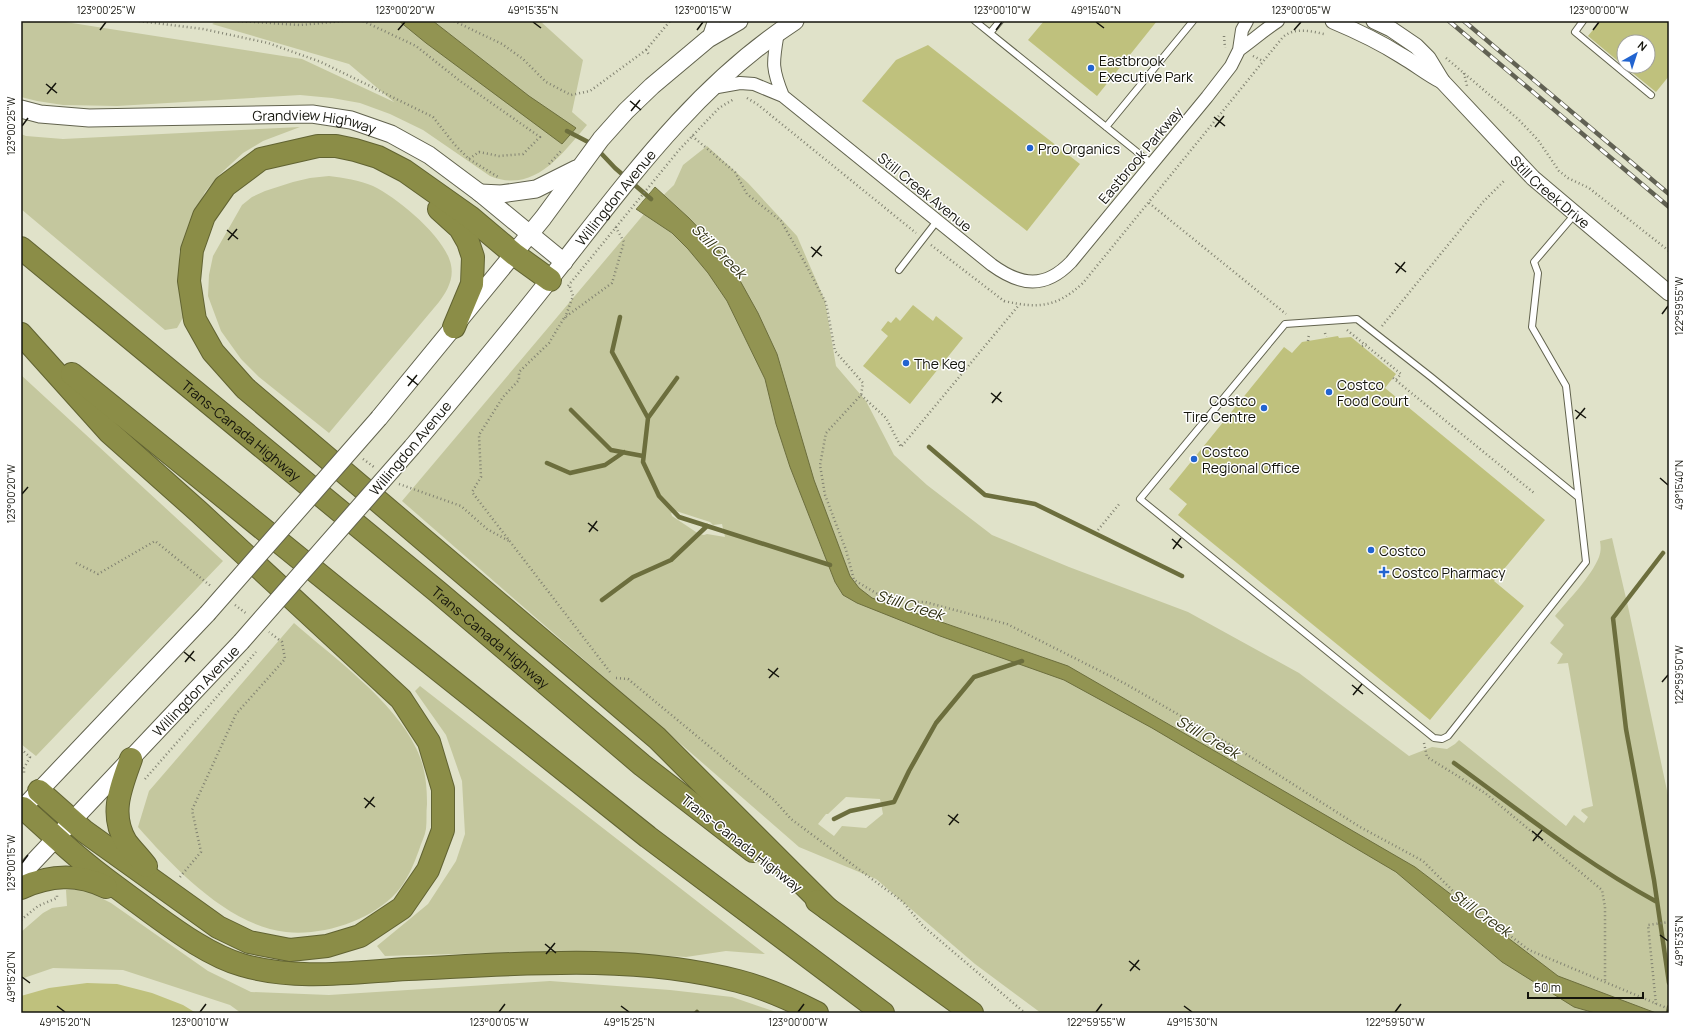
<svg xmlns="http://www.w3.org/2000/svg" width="1690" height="1034" font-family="Manrope,sans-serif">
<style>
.green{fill:#c4c79e;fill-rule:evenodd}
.water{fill:#929452;stroke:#6c6e3d}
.pier{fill:#e0e2c9}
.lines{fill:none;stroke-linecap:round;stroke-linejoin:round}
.stream{stroke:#6c6e3d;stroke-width:4.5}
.building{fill:#bfc17d}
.service-casing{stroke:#62634e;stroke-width:8}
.minor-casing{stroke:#62634e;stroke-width:14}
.tertiary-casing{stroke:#62634e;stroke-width:17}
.secondary-casing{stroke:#62634e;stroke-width:19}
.motorway-casing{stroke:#616332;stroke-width:24}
.path{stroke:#818271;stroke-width:2.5;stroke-dasharray:1 3;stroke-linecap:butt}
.service{stroke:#fff;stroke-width:6}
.minor{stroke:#fff;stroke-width:12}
.tertiary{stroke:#fff;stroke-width:15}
.secondary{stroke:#fff;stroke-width:17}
.motorway{stroke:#8b8d47;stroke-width:22}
.rail-casing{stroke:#616153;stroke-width:4.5}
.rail{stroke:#fff;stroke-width:3;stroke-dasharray:9;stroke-linecap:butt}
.secondary-bridge-casing{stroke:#62634e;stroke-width:19;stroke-linecap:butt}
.secondary-bridge{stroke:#fff;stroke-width:17}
.ticks{fill:none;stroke:#14140c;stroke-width:1.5}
.poi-dot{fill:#2264d0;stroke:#fff;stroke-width:1.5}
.labels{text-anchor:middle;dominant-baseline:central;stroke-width:3;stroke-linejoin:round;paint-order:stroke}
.poi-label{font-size:14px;fill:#14140c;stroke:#fff;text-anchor:start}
.street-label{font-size:14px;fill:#14140c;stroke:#fff}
.water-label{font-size:15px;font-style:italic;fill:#303112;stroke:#fff}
.neatline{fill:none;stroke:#14140c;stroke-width:1.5}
.ticks-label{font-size:10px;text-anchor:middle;fill:#14140c}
</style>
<rect width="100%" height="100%" fill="#e0e2c9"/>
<path class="green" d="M21 21H59L302 59 394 102 349 64 212 24 217 21H540L583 60 572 112 587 125C561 155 534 194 490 176L423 130 390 114 360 103 332 98 300 95 117 106 63 105 37 101 21 97Z
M300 127 263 141 243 153 219 175 205 192 192 218 179 252V284L184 316 177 328 165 330 21 209V134L26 136 63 139Z
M707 146 748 183 797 236 825 301 836 366 866 401 894 455 927 485 992 535 1069 567 1188 612 1299 673 1409 756 1432 747 1447 749 1455 744 1459 740 1566 826 1574 815 1584 823 1588 817 1581 811 1582 809 1593 806 1568 663 1557 664 1563 654 1550 643 1564 625 1555 616C1569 599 1591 577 1599 557 1601 551 1601 547 1600 541L1612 538 1629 611 1669 800V1013H1656L1591 989 1586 1013H1041L975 964 876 879 799 847 402 501 644 214 674 185 683 165ZM676 511 710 522 713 525 722 524 725 537 707 534 704 535 699 534 672 516 671 513ZM846 797 880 799 883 814 866 828 842 826 834 836 818 824 826 814H828Z
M329 176C344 178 359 180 373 186 398 198 446 238 451 265 454 279 447 291 439 302L329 433 259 377 241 359 221 331 208 296 209 275 213 256 242 205 252 197 265 191 293 182 310 178Z
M21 375 223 561 36 756 21 744Z
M294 623C333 657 394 701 416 748 425 766 427 784 427 804 426 812 427 821 426 829 425 836 421 843 419 850 414 864 407 881 397 892 371 921 323 936 286 932 229 926 174 868 138 827L149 791Z
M420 686 765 954 726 951 686 957 605 952H533L385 956 377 946 428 904 456 861 465 834 462 781 446 735 415 691Z
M66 890H85L111 903 208 971 251 992 329 995 550 981 670 990 732 997 779 1013H241L230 1005 123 970 53 968 21 979V932L43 913 52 908 67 906Z"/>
<path class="water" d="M399 21H433L529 96 576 128 562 144 426 43Z
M655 187 689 218 711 241 733 268 758 313 777 354 814 480 850 576 859 588 872 598 1068 666 1415 867 1558 976 1656 1013H1595L1574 1007 1502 962 1396 872 1152 728 1064 680 940 636 857 603 843 595 835 582 790 467 776 424 765 379 727 301 708 273 688 249 672 233 636 209Z"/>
<path class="pier" d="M653 185H656L635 210V208Z"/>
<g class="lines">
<path class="stream" d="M567 131 592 144
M598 150 615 168 651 199
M620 317 612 352 648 418 643 462 659 496 679 517 830 565
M571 410 611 450 643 456
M648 418 677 378
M929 447 985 495 1035 504 1182 576
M547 463 570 473 605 465 624 452
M1663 553 1613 618 1626 729 1654 880 1669 983
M602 600 633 577 671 560 707 526
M1454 763C1520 811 1585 863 1657 902
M834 819 850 811 894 802 909 771 936 723 974 677 1022 661
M696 1013 697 1012
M1668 1013 1669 1007"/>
</g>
<path class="building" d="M1044 21H1157L1097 96 1028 40Z
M1600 21H1669V76L1656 92 1624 66H1648V42H1624V66L1588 36Z
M928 45 1080 164 1027 231 862 101 896 60Z
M913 305 933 321 936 316 963 338 910 404 863 366 888 336 881 330 888 321 891 323 896 317 900 321Z
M1338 336 1339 338 1351 337 1396 374 1385 388 1545 520 1494 581 1524 606 1430 720 1178 515 1187 504 1169 489 1284 347 1292 353 1302 342Z
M87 983 117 984 152 993 183 1005 196 1013H21V996L49 988Z"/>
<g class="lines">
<g class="service-casing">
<path id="service" d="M975 21 1152 164
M1583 21 1575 32 1651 95
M990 33 1000 21
M1106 127 1193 21
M1575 214 1534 262 1538 273 1532 327 1566 386 1586 562 1448 736 1442 739 1434 738 1140 499 1285 324 1357 319 1431 377 1578 497
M899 270 937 221"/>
</g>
<g class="minor-casing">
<path id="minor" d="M778 32C773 62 771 67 783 96
M708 39 714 21
M1239 50C1253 40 1264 30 1278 21
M712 88 740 83 754 84 783 96 992 265C1021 286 1045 289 1071 262L1207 97 1231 66 1239 50 1242 30 1247 21"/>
</g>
<g class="tertiary-casing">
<g id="tertiary">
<path d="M1333 21C1357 31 1380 42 1402 56 1416 64 1428 74 1442 81"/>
<path id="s1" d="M1374 21 1391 29 1416 46 1428 58 1442 81 1533 178 1669 293"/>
</g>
</g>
<g class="secondary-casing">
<g id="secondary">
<path id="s2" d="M21 109 40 114 89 118 312 114 351 120 391 134 429 155 480 193 564 262"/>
<path d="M480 193 501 194 536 189 576 169"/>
<path d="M379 418 543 218 601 139 626 111 652 86 708 39 739 21"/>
<path id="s3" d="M412 447C460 390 508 333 554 274 626 183 696 85 795 21"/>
<path d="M21 810 207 614"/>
<path id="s4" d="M21 875 241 642"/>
</g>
</g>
<g class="motorway-casing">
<g id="motorway">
<path d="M439 209 460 228 468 242 473 257 472 284 454 327"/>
<path id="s5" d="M21 248 438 592 642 765 753 851"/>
<path d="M550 280 514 254 470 217 405 171 378 157 355 150 336 146H318L261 159 225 186 204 216 192 250 189 281 195 320 213 352 245 388 657 738 828 909"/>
<path d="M21 334 109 432 199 512 401 699 429 742 443 789V830L428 870 402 908 360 936 327 946 290 950 249 942 218 927 84 831 39 791"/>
<path d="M72 374 347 597 648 837 883 1013"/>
<path d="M131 759C121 787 109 814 126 842 132 850 140 858 146 866"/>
<path d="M23 808C47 829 69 851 94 870 113 885 133 899 153 914 179 933 211 956 242 965 296 981 354 972 408 969 516 964 632 953 738 981 765 988 792 1000 817 1013"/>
<path d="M21 888C50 875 77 873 106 887"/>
<path d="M817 901 972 1013"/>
</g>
</g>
<path class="path" d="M139 21 203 29 268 43 321 62 433 117 455 145 469 159 498 177
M238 21 300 25 344 21
M363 21 416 46 460 81 540 137 523 154 499 156 479 152 469 159
M454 21 502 44 523 59 546 82 571 95 590 91 646 50 650 56
M1224 36 1225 48
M646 50 670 21
M1253 56 1263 61
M1446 58 1518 119 1538 140 1559 171 1568 178 1589 188 1669 251
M1464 73 1467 86
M747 98 757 104 916 233
M692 136 735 172 747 194 781 221 805 263 826 303 835 351 863 383 861 395 826 433 820 465 825 495 846 550 854 580 891 602H925L1007 624 1124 683 1238 749 1360 827 1423 861 1459 897 1529 950 1669 1009
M549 164 561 151
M1149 203 1286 314
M931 245 1004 301C1039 309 1057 307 1083 283L1283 37C1295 27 1310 31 1324 34
M568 286 679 150 719 108 734 99
M565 318 573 296 569 284
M1382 326 1483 202 1504 181
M1347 330 1401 374 1396 380
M1325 333 1326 337
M1308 341 1309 334
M1362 346 1369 343
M1393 378 1534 493
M861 395 886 418 901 447 1019 305
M363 459 374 467
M399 484 461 506 487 529 509 541
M1098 530 1120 503
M76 563 98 574 155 541 212 587
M235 605 247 614
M610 672 472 492 481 477 479 435 503 397 519 380V372L549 343 564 318 612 283 624 242 615 226
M616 678 628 679 774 800 791 819 903 902 923 926 1025 1013
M1424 743 1427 757 1485 793 1602 890 1605 907V982
M21 749 30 757 24 768V773
M145 779 256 652
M180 877 201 852 192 810 236 714 285 659 282 642 269 632
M21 920 38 906 57 898V895
M1656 1004 1648 925 1669 922"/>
<use href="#service" class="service"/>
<use href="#minor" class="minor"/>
<use href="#tertiary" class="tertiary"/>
<use href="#secondary" class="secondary"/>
<use href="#motorway" class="motorway"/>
<g class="rail-casing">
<path id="rail" d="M1449 21 1669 207
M1464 21 1669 194"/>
</g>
<use href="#rail" class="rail"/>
<g class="secondary-bridge-casing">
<path id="secondary-bridge" d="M207 614 379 418
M241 642 412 447"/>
</g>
<use href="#secondary-bridge" class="secondary-bridge"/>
</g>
<path class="ticks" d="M533 22 541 28M1096 22 1104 28M100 30 106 22M398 30 405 22M697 30 703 22M996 30 1002 22M1294 30 1301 22M1593 30 1599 22M46 84 57 93M47 94 56 83M630 101 641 110M631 111 640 100M1214 117 1225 126M22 126 28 118M1215 127 1224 116M227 230 238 239M228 240 237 229M811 247 822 256M812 257 821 246M1395 263 1406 272M1396 273 1405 262M1662 314 1668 306M407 376 418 385M408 386 417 375M991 393 1002 402M992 403 1001 392M1575 410 1586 418M1576 419 1585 408M1660 478 1668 485M22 494 28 487M588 523 598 531M589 532 597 521M1172 539 1182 548M1173 549 1181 538M184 652 195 661M185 662 194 651M768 669 779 677M769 678 778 668M1662 682 1668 675M1352 685 1363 694M1353 695 1362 684M364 798 375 807M365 808 374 797M948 815 959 823M949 825 958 814M1532 831 1543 840M1533 841 1542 830M22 863 28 855M1660 935 1668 941M545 944 556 953M546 954 555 943M1129 961 1140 970M1130 971 1139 960M22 977 30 983M57 1006 65 1012M621 1006 629 1012M1184 1006 1192 1012M200 1012 206 1004M499 1012 505 1004M798 1012 804 1004M1096 1012 1102 1004M1395 1012 1401 1004"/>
<g class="poi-dot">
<circle cx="1091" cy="68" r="4"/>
<circle cx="1030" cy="148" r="4"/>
<circle cx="906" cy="363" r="4"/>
<circle cx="1329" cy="392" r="4"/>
<circle cx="1264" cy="408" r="4"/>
<circle cx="1194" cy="459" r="4"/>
<circle cx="1371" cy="550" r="4"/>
<path d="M1382 566h4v4h4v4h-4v4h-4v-4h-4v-4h4z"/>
</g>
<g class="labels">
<g class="poi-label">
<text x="1099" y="60">Eastbrook<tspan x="1099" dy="16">Executive Park</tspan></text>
<text x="1038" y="148">Pro Organics</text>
<text x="914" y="363">The Keg</text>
<text x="1337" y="384">Costco<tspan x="1337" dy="16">Food Court</tspan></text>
<text x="1256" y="400" text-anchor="end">Costco<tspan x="1256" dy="16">Tire Centre</tspan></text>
<text x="1202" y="451">Costco<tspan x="1202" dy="16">Regional Office</tspan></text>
<text x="1379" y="550">Costco</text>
<text x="1392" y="572">Costco Pharmacy</text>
</g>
<g class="street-label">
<text stroke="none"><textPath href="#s2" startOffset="295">Grandview Highway</textPath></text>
<text transform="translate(1140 155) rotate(-50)">Eastbrook Parkway</text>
<text stroke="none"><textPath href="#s1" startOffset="248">Still Creek Drive</textPath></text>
<text transform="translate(925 192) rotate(39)">Still Creek Avenue</text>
<text stroke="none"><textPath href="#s3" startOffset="322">Willingdon Avenue</textPath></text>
<text stroke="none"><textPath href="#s5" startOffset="286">Trans-Canada Highway</textPath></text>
<text transform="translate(410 448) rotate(-50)">Willingdon Avenue</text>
<text stroke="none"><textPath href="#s5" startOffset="610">Trans-Canada Highway</textPath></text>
<text stroke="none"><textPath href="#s4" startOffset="254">Willingdon Avenue</textPath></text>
<text transform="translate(742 843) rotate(38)">Trans-Canada Highway</text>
</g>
<g class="water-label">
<text transform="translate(719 251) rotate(45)">Still Creek</text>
<text transform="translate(910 605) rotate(17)">Still Creek</text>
<text transform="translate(1208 737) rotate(30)">Still Creek</text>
<text transform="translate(1481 913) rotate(35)">Still Creek</text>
</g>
</g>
<rect width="1690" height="1034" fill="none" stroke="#ffffff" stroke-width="44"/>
<g transform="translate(1636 54) rotate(39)"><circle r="19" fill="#ffffff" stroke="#a1a19e"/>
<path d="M0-3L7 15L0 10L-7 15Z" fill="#2264d0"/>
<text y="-6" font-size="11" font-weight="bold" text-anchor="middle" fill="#14140c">N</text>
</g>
<path d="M1528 992v6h115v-6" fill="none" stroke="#14140c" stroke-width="2"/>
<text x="1534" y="992" font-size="12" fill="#14140c" stroke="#ffffff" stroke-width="3" paint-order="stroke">50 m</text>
<rect x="22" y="22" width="1646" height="990" class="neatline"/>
<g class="ticks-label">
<text x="106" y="14">123°00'25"W</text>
<text x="405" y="14">123°00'20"W</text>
<text x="533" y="14">49°15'35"N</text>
<text x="703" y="14">123°00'15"W</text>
<text x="1002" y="14">123°00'10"W</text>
<text x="1096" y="14">49°15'40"N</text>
<text x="1301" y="14">123°00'05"W</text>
<text x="1599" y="14">123°00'00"W</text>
<text transform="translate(11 126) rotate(-90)" y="4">123°00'25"W</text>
<text transform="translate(1679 306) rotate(-90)" y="4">122°59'55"W</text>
<text transform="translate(1679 485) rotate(-90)" y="4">49°15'40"N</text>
<text transform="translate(11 494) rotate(-90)" y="4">123°00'20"W</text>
<text transform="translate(1679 675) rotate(-90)" y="4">122°59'50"W</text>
<text transform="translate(11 863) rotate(-90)" y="4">123°00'15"W</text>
<text transform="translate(1679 941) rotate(-90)" y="4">49°15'35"N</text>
<text transform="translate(11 977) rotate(-90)" y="4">49°15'20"N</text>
<text x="65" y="1026">49°15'20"N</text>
<text x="200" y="1026">123°00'10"W</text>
<text x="499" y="1026">123°00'05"W</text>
<text x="629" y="1026">49°15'25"N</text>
<text x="798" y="1026">123°00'00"W</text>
<text x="1096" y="1026">122°59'55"W</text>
<text x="1192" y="1026">49°15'30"N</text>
<text x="1395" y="1026">122°59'50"W</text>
</g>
</svg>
